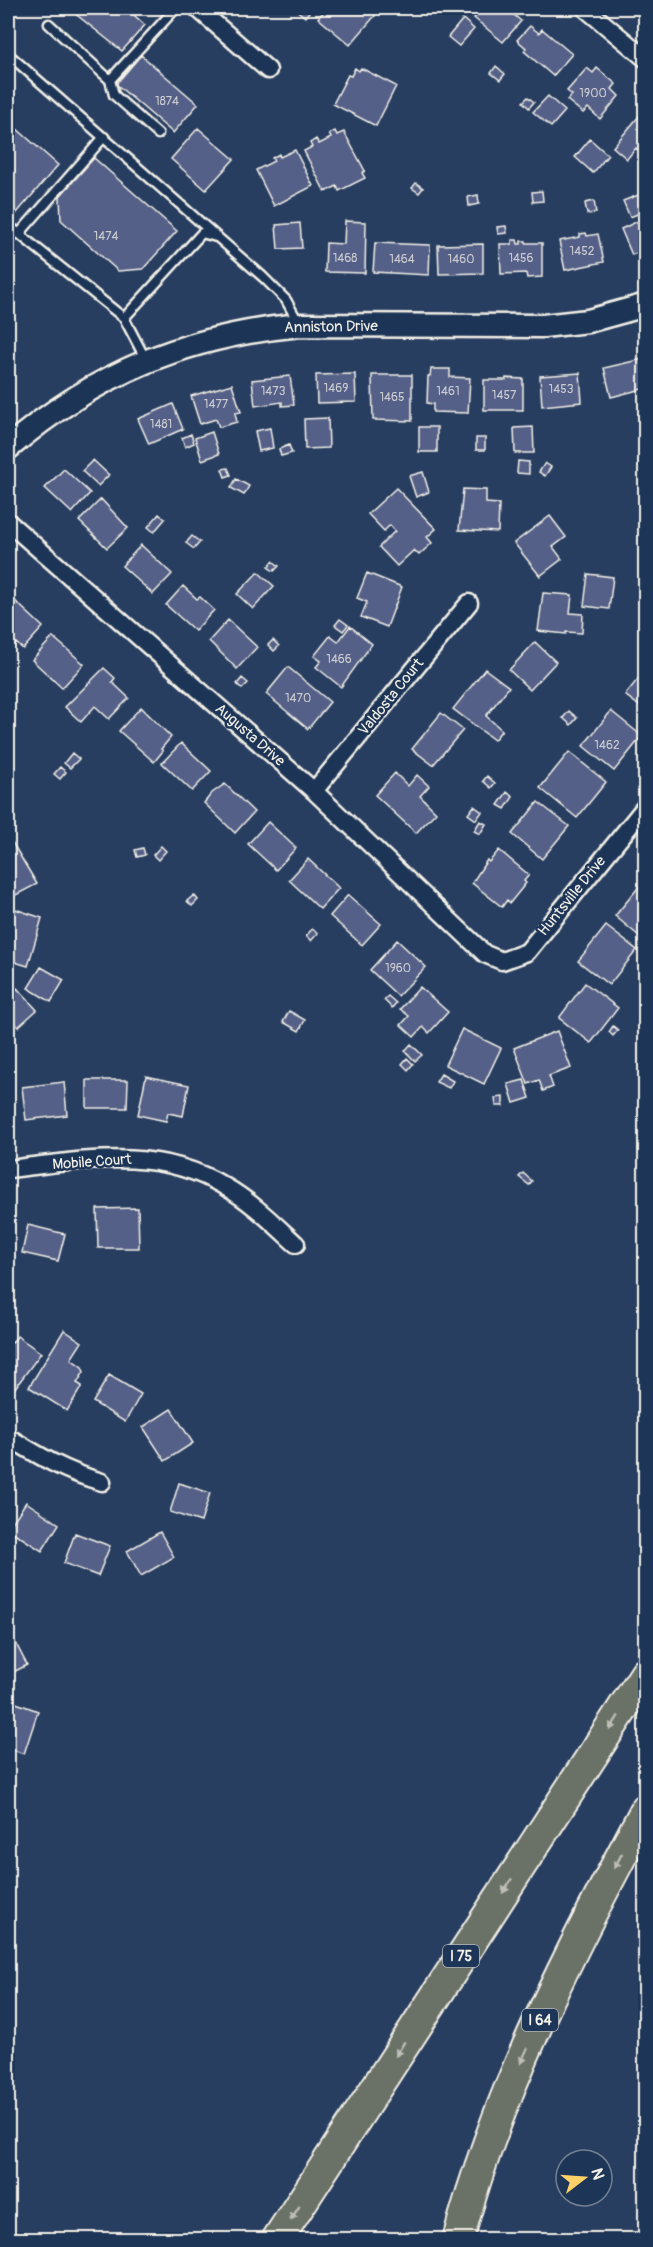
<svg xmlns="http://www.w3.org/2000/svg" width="653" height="2247" font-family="Pangolin,sans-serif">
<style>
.building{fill:#556188;stroke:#f4f1e8;stroke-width:1.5}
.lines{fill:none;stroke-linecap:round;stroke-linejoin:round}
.lane-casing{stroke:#f4f1e8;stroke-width:13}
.street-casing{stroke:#f4f1e8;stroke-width:21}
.secondary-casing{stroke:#f4f1e8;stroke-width:27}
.highway-casing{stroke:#f4f1e8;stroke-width:34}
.lane{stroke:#1d3557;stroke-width:8}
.street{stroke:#1d3557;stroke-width:16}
.secondary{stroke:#1d3557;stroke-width:22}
.highway{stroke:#6a7166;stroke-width:30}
.oneway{fill:#bdbeb4}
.labels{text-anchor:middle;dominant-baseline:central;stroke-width:5;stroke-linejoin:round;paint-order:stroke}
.number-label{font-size:12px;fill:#cccdd0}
.shield{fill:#1d3557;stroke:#b4b9bc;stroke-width:1.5}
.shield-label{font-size:14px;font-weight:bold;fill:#f4f1e8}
.street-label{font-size:15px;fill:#f4f1e8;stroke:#1d3557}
</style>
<rect width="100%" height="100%" fill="#283e61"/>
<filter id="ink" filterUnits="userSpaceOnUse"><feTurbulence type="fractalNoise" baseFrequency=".0167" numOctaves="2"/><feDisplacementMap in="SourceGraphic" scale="12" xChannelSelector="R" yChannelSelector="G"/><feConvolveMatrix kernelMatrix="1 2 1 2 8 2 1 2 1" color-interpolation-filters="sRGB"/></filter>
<g filter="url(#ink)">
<path class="building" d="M68 8H126L145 25 122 51Z
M294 8H312L305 17Z
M327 8H374L379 11 350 45 318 18Z
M484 8H506L521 21 503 42 474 18Z
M463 19 474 29 459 46 448 37Z
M530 26 539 33 542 29 572 54 553 76 524 51 526 48 517 40Z
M141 55 198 104 173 133 116 84Z
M496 66 505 74 500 80 491 73Z
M355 68 359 71 361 68 396 86 376 126 333 104 348 75 351 76Z
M587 68 593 73 597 68 616 84 612 89 619 96 600 119 588 108 583 113 567 100 572 95 567 91Z
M548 96 565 111 551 127 533 112Z
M528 97 534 102 529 108 523 102Z
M640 115 646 119V156L636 148 627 159 613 147Z
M8 121 58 165 16 214 8 206Z
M198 128 234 159 206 190 171 159Z
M335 131 337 135 344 132 365 171 362 173 365 178 339 191 337 186 325 192 304 151 312 147 310 143 316 139 319 144 331 138 329 134Z
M590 139 608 155 593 173 575 157Z
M295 150 313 186 274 206 256 170 274 161 272 158 279 154 280 157Z
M94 158 177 231 143 269 118 271 61 220 60 196Z
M416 183 423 188 419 193 412 188Z
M542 191 543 201 533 202 532 192Z
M646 192V249L632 255 621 229 643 219 640 213 630 217 623 201Z
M478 195 479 204 469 206 468 197Z
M594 201 596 213 587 214 585 203Z
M345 221 366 222 365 273 325 272 326 243 344 244Z
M300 223 302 248 278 249 276 225Z
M506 226 507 233 498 234 497 227Z
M586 233 587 236 598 234 604 262 565 270 559 241 580 237V234Z
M512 240H517L518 244H521V241H526V243H542V277L527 278 526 273 501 274 500 244H512Z
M375 243 430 245 429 275 373 272Z
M483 244V273L439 274 438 245Z
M643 359 646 388 611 397 604 368Z
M431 369H450V377L470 378 468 413 433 412V404L427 403 428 376H430Z
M580 373 582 402 542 406 540 376Z
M355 374 356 402 317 403 316 375Z
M372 375H412V421L373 420Z
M290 376 294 405 282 406V402L255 406 252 380Z
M506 378 523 379V410H484V380H506Z
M232 384 241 412 235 413 237 422 219 427 216 419 200 424 191 396Z
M173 404 183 429 149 444 138 419Z
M328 418 329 448 305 449 304 419Z
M419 427H437V452H419Z
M533 427 534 453H515L514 428Z
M270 428 273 448 259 451 255 431Z
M212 432 219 454 202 460 195 438Z
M191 434 194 443 185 447 182 438Z
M476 438H485V450H476Z
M289 445 292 453 281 456 279 449Z
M93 460 109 475 98 486 82 471Z
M518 461 529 462V474L517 473Z
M545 463 551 467 545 476 539 472Z
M228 468 231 475 225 477 222 469Z
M64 469 90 493 72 513 45 488Z
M423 472 429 492 416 497 409 476Z
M236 479 249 486 244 495 231 488Z
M396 488 436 529 427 537 432 543 419 555 414 550 397 566 379 547 395 531 390 525 384 531 368 514Z
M463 489 486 490V503L499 504 498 532 459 530Z
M101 499 128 528 107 548 79 521Z
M159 514 165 519 154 532 148 527Z
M550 516 566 537 553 547 562 559 540 576 514 543Z
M192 536 200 542 194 549 186 543Z
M141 545 172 574 153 594 122 566Z
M273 561 279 566 274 571 268 567Z
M258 572 274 586 253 609 237 594Z
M367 573 402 587 387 627 361 617 367 602 357 598Z
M588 574 613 577 609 609 584 606Z
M183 586 197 599 200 597 214 610 195 631 166 605Z
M543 593 572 595 570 613 583 614 582 633 566 632V634L538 631Z
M13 599 43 627 23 649 16 643 8 652V605Z
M340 619 348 625 343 631 335 625Z
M228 620 257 647 237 669 209 641Z
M350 626 372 644 341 687 316 667 321 661 314 656 330 636 338 642Z
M53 637 84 664 62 688 32 660Z
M273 640 279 646 274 651 268 645Z
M535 642 556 662 530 690 509 670Z
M288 667 330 702 308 729 266 694Z
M104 668 115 678 112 682 129 698 109 719 95 706 81 722 65 707Z
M485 669 509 687 486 716 502 730 494 740 453 709Z
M646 669V711L625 695Z
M242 678 248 683 242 689 237 684Z
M141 707 171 737 161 749 163 751 154 762 119 731Z
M569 711 577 718 571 725 563 718Z
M611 711 642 736 614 771 583 746Z
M441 713 463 730 433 765 412 749Z
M181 743 211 771 192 791 162 763Z
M569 752 606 782 577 818 540 788Z
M72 753 79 759 70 768 64 763Z
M60 767 66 772 60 779 54 774Z
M395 773 408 786 417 775 429 786 420 796 436 812 416 833 375 795Z
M487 776 495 783 491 788 483 781Z
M225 784 254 812 235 833 204 803 212 793Z
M507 792 513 797 505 809 498 805Z
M538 802 569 826 542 859 512 834Z
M474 806 482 812 476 820 468 814Z
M480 821 486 824 480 834 474 831Z
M268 822 296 848 276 870 248 844Z
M10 839 37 884 10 898 8 893V841Z
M161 846 166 851 158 860 153 855Z
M143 848 145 855 137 857 135 850Z
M499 850 529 875 524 881 526 883 510 903 507 900 502 907 472 883 487 860 489 862Z
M308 859 339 888 320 909 289 880Z
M642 883 646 885 645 941 615 916Z
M194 895 198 900 192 906 187 901Z
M348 895 381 924 362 945 330 916Z
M12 908 42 918 28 966 8 960V925Z
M606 926 637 950 609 985 578 961Z
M312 929 318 933 311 941 306 936Z
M397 940 426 967 398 996 370 970Z
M41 967 64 980 51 1002 28 988Z
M585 983 618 1008 591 1043 559 1018Z
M420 987 448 1012 429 1033 423 1027 414 1037 401 1025 409 1016 400 1009Z
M17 988 37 1010 18 1027 8 1016V996Z
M388 996 396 1003 392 1008 384 1000Z
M289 1011 305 1020 299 1031 283 1022Z
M613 1026 618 1030 613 1036 609 1032Z
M462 1029 501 1048 484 1084 445 1065Z
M557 1031 571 1068 549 1076 553 1087 543 1091 539 1080 528 1084 514 1048Z
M411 1044 422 1055 415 1061 405 1051Z
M407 1058 413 1064 408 1070 402 1064Z
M441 1074 453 1081 449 1088 436 1082Z
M146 1076 189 1085 183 1116 168 1113 166 1121 138 1115Z
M87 1080H128L127 1108H87Z
M524 1080 530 1098 514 1103 508 1084Z
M64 1082 67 1115 26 1120 22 1087Z
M503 1097V1106H496L495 1098Z
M523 1173 532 1181 529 1185 519 1177Z
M138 1208 139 1248H98L97 1209Z
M28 1225 65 1234 58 1261 22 1253Z
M64 1330 82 1342 71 1359 82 1367 84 1372 77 1383 82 1386 67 1411 29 1387Z
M17 1336 41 1353 15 1388 8 1383V1340L12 1343Z
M109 1375 141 1394 125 1422 93 1402Z
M171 1409 193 1443 165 1461 143 1427Z
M179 1483 210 1493 201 1522 170 1512Z
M26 1502 59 1524 42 1551 8 1529Z
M160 1532 174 1557 141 1576 127 1551Z
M75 1533 110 1546 98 1576 64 1563Z
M12 1636 27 1665 8 1675V1638Z
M8 1700 38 1711 24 1754 8 1748Z"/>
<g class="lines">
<g class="lane-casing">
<path id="lane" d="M49 24 110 80 176 8
M8 54 263 277 286 300 298 322
M110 80 114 95 158 134
M8 225 124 318 146 360
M19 234 104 137
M124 318 202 233 216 237"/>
</g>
<g class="street-casing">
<path id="street" d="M197 8 268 70
M585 8 646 59
M8 522 314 791 485 954 502 961 527 952 646 806
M314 791 469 603
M8 1169C82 1161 156 1145 224 1186 251 1201 273 1223 296 1244
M8 1437C39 1456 66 1472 102 1482"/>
</g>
<g class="secondary-casing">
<path id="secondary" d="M8 448C95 373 186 336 300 325L543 326 588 321 646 305"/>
</g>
<g class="highway-casing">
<path id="highway" d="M277 2240 646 1673
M458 2240C498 2088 573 1947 646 1809"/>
</g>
<use href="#lane" class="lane"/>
<use href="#street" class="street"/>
<use href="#secondary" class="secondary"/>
<use href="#highway" class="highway"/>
</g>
<defs><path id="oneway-solid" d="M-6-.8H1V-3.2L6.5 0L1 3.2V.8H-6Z" transform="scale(1.5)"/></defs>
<g class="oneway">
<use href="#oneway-solid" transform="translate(614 1723) rotate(122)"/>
<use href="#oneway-solid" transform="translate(618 1861) rotate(118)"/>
<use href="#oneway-solid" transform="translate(507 1886) rotate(123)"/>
<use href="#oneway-solid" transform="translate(400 2049) rotate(121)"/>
<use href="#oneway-solid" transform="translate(524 2056) rotate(114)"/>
<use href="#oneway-solid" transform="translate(295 2213) rotate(123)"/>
</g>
</g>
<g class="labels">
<g class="number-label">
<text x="593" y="93">1900</text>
<text x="167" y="101">1874</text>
<text x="106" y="236">1474</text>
<text x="582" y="251">1452</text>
<text x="345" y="258">1468</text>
<text x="521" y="258">1456</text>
<text x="402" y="259">1464</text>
<text x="461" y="259">1460</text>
<text x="336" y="388">1469</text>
<text x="561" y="389">1453</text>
<text x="273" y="391">1473</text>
<text x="448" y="391">1461</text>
<text x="504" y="395">1457</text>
<text x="392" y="397">1465</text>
<text x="216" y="404">1477</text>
<text x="161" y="424">1481</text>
<text x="339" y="659">1466</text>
<text x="298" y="698">1470</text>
<text x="607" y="745">1462</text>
<text x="398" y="968">1960</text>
</g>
<g class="shield">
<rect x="443" y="1945" width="36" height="22" rx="4.5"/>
<rect x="522" y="2009" width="36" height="22" rx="4.5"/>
</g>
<g class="shield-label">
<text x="461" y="1956">I 75</text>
<text x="540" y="2020">I 64</text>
</g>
<g class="street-label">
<text transform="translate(331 327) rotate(-1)">Anniston Drive</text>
<text transform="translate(391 697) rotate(-51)">Valdosta Court</text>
<text transform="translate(250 735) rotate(41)">Augusta Drive</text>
<text transform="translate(572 896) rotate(-51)">Huntsville Drive</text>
<text transform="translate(92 1162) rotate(-4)">Mobile Court</text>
</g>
</g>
<rect width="653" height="2247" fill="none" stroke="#1d3557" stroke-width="30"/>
<rect x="15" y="15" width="623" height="2217" fill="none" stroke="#f4f1e8" stroke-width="2" filter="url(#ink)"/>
<g transform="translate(584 2178) rotate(73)"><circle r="28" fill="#1d3557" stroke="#738091" stroke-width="1.5"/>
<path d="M0-4.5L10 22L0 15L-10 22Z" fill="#ffd166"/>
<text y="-9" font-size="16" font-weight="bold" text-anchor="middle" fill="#f4f1e8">N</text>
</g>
</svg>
